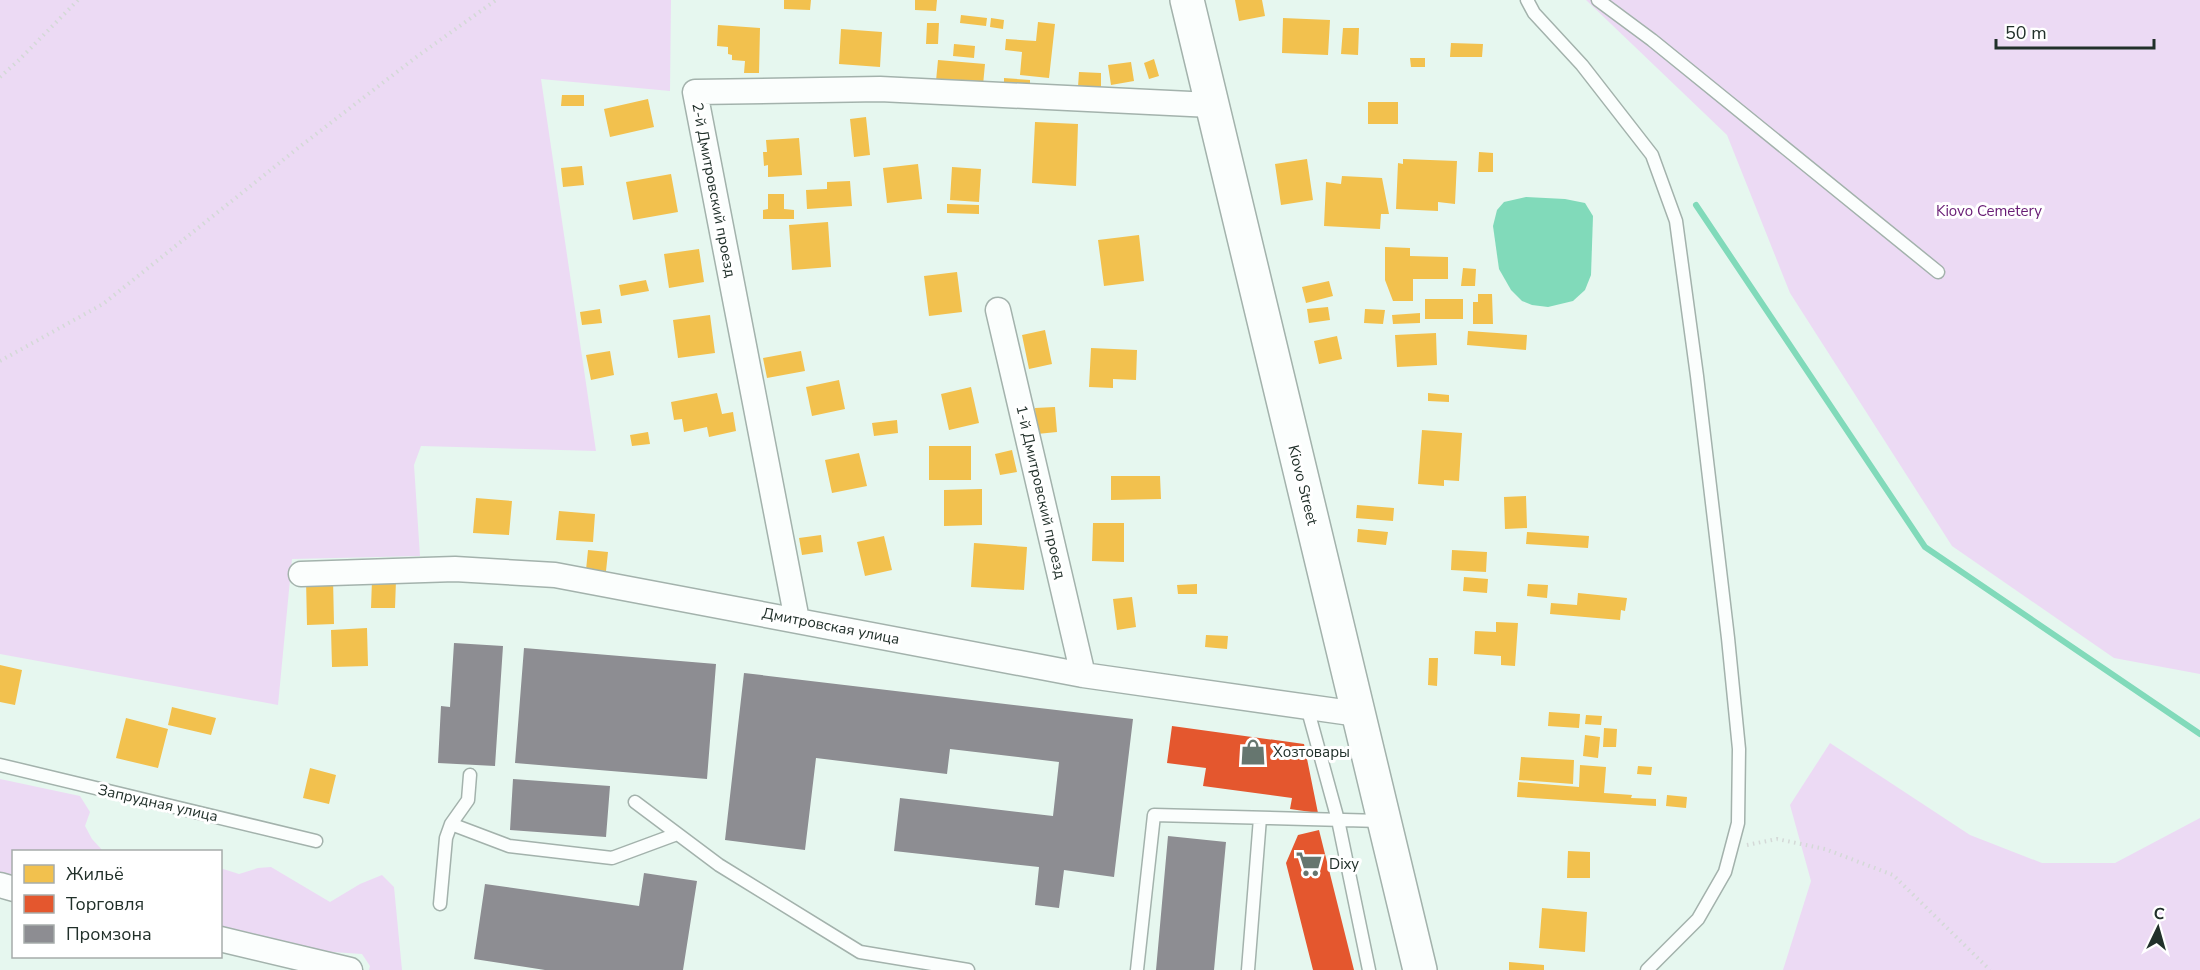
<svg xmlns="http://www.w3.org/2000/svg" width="2200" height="970" font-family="'Nunito Sans',sans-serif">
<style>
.green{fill:#ecdaf4}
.water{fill:#81daba}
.homes{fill:#f2c14e}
.shops{fill:#e4572e}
.industry{fill:#8d8d92}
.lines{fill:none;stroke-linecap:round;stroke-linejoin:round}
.stream{stroke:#81daba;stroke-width:6}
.service-casing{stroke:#a3b2ac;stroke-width:15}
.minor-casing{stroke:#a3b2ac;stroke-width:27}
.secondary-casing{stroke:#a3b2ac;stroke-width:36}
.path{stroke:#d4d9d7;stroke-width:4;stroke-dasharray:1.5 4.5;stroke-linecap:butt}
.service{stroke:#fbfefd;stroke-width:12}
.minor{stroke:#fbfefd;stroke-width:24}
.secondary{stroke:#fbfefd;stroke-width:33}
.labels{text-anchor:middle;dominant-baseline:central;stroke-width:6;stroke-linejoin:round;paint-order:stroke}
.street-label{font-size:15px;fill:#21302a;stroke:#fff}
.park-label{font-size:15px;fill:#671b74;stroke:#fff}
.poi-label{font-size:15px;fill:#21302a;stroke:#fff;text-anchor:start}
</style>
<rect width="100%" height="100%" fill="#e6f7ef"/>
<path class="green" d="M0 0H671L670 91 541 79 596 451 421 446 414 465 420 556 292 559 278 705 0 654Z
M1586 0H2200V674L2114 658 1952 546 1790 293 1727 135Z
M1830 743 1970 835 2042 863H2115L2200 818V970H1783L1811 881 1790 805Z
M0 779 80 796 90 812 85 826 92 839 103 851 14 852 13 877 0 874Z
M271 867 330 902 360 884 382 875 394 887 402 970H369L370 966 362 954 318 951 221 926 220 868 239 874 258 868Z"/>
<path class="water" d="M1526 197 1565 199 1585 203 1593 216 1591 275 1585 290 1573 301 1548 307 1532 305 1522 301 1511 290 1499 269 1493 226 1497 210 1504 202Z"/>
<path class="homes" d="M784 0H811L810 10 784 9Z
M915 0H937L936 11 915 10Z
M1235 0H1262L1265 16 1239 21Z
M961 15 987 18 986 26 960 23Z
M991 18 1004 20 1003 29 990 27Z
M1283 18 1330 20 1328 55 1282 53Z
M1038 22 1055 24 1049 78 1020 75 1022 52 1005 50 1006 39 1036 41Z
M927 23H939L938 44H926Z
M718 25 760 28 759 73H744L745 61 732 60V55L728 54V47L717 46Z
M1343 28H1359L1358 55 1341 54Z
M841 29 882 32 880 67 839 64Z
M1451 43 1483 44 1482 57H1450Z
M954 44 975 46 974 58 953 56Z
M1410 58H1425V67H1411Z
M1154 59 1159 76 1149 79 1144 63Z
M938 60 985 64 983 85 936 81Z
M1131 62 1134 81 1111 85 1108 65Z
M1079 72 1101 73V88L1078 87Z
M1004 78 1030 80V88L1004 86Z
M562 95H584V106H561Z
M648 99 654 127 610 137 604 109Z
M1368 102H1398V124H1368Z
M866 117 870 155 854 157 850 119Z
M1035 122 1078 124 1076 186 1032 183Z
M799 138 802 175 768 177V165L764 166 763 152H767L766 140Z
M1479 152 1493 153V172H1478Z
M1307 159 1313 200 1281 205 1275 164Z
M1403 159 1457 161 1455 204 1438 202V211L1396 209 1398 163 1403 164Z
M918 164 922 199 887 203 883 168Z
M582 166 584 185 563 187 561 168Z
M952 167 981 169 979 202 950 200Z
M671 174 678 212 633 220 626 182Z
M1342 176 1382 178 1389 214H1381L1380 229 1324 226 1326 182 1341 184Z
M850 181 852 206 807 209 806 190 827 189V182Z
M768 194H784V209L794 210V219H763V210L768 209Z
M947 204 979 205V214L947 213Z
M828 222 831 267 792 270 789 225Z
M1139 235 1144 281 1104 286 1098 240Z
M1385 247 1410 248V256L1448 257V279H1413V301H1393L1385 280Z
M699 249 704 282 669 288 664 254Z
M1463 268 1476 269 1475 286H1461Z
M957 272 962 312 929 316 924 276Z
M646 280 649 291 621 296 619 285Z
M1329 281 1333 296 1306 303 1302 287Z
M1478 294H1492L1493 324H1473V302H1478Z
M1425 299H1463V319H1425Z
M1328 307 1330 320 1309 323 1307 309Z
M600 309 602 323 582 325 580 312Z
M1365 309 1385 310 1383 324 1364 323Z
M1420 313V323L1393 324 1392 315Z
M710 315 715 353 678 358 673 320Z
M1045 330 1052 364 1029 369 1022 335Z
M1468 331 1527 335 1526 350 1467 345Z
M1436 333 1437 365 1397 367 1395 335Z
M1337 336 1342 359 1319 364 1314 341Z
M1091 348 1137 350 1136 380 1113 379V388L1089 387Z
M610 351 614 375 591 380 586 355Z
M801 351 805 371 767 378 763 358Z
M839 380 845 409 812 416 806 387Z
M971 387 979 423 949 430 941 394Z
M717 393 722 414 733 412 736 431 709 437 707 427 684 432 682 419 674 420 671 402Z
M1428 393 1449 395V402L1428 401Z
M1055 407 1057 432 1037 434 1035 408Z
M897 420 898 433 874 436 872 423Z
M1422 430 1462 433 1459 481 1444 480V486L1418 484Z
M648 432 650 444 632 446 630 435Z
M929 446H971V480H929Z
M1012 450 1017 472 1000 475 995 454Z
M859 453 867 486 832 493 825 460Z
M1111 476H1160L1161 499 1111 500Z
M982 489V525L944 526V490Z
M1526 496 1527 528 1505 529 1504 497Z
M476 498 512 501 509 535 473 533Z
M1357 505 1394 508 1393 521 1356 518Z
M559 511 595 514 593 542 556 540Z
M1093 523H1124V562L1092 561Z
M1358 529 1388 532 1386 545 1357 542Z
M1527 532 1589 536 1588 548 1526 544Z
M821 535 823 552 802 555 799 538Z
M884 536 892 570 865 576 857 542Z
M974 543 1027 547 1024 590 971 587Z
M588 550 608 552 606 571 586 570Z
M1452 550 1487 552 1486 572 1451 570Z
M1464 577 1488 579 1487 593 1463 591Z
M333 578 334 624 307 625 306 579Z
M372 580H396L395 608H371Z
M1197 584V594H1178L1177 585Z
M1528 584 1548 585 1547 598 1527 596Z
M1578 593 1627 598 1625 611 1621 610 1620 620 1550 614 1551 603 1577 605Z
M1132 597 1136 627 1117 630 1113 599Z
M1496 622 1518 623 1515 666 1501 665V656L1474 654 1475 631 1496 632Z
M367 628 368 666 332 667 331 630Z
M1206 635 1228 636 1227 649 1205 647Z
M1429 658H1438L1437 686 1428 685Z
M0 665 22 670 15 705 0 702Z
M172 707 216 718 211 735 168 725Z
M1549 712 1580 714 1579 728 1548 726Z
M1586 715 1602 716 1601 725 1585 724Z
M126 718 168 729 158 768 116 758Z
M1604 728 1617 729 1616 747H1603Z
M1585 735 1600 737 1598 758 1583 756Z
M1521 757 1574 760 1573 784 1519 780Z
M1580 765 1606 767 1604 793 1632 795 1631 798 1656 799V806L1517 797 1518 782 1579 787Z
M1638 766 1652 767 1651 775 1637 774Z
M310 768 336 775 329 804 303 798Z
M1667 795 1687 797 1686 808 1666 806Z
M1568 851 1590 852V878H1567Z
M1542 908 1587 912 1585 952 1539 948Z
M1509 962 1544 965V970H1509Z"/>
<path class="shops" d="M1172 726 1304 744 1318 813 1290 809 1292 798 1203 786 1206 768 1167 763Z
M1319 830 1354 970H1313L1286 863 1298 835Z"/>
<path class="industry" d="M454 643 503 646 495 766 438 763 441 706 450 707Z
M524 648 716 664 707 779 515 763Z
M744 673 1133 719 1114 877 1064 870 1059 908 1035 905 1039 867 894 851 900 798 1053 816 1059 762 950 749 947 774 816 758 805 850 725 840Z
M513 779 610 786 606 837 510 830Z
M1168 836 1226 842 1214 970H1156Z
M644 873 697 881 683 970H545L474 959 485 884 639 906Z"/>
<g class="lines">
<path class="stream" d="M1696 205 1925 547 2200 734"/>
<g class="service-casing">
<path id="service" d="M1527 0 1534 13 1582 65 1652 155 1676 221 1697 376 1728 638 1739 749 1738 823 1725 872 1698 919 1647 970
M1598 0 1652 40 1938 272
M1307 707 1338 820 1369 970
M0 765 316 841
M635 802 719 865 860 952 968 970
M451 824 509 846 612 858 677 834
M440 904 446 838 451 824 468 800 470 775
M1137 970 1154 815 1381 821
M1248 970 1260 818"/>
</g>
<g class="minor-casing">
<path id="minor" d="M998 310 1083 675
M301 574 455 569 555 575 1083 675 1358 714
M797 620 695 92 880 89 1211 105
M0 885 14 889
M220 939 350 970"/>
</g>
<g class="secondary-casing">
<path id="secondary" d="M1187 0 1420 970"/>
</g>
<path class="path" d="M0 77 18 61 78 0
M0 361 103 304 298 148 415 58 496 0
M1747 845 1777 839 1825 849 1893 875 1990 970"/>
<use href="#service" class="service"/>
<use href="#minor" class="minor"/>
<use href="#secondary" class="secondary"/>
</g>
<defs>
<g id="shop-bare" transform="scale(2.07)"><path d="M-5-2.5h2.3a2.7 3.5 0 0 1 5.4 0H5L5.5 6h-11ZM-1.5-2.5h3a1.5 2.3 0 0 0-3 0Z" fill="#66766f" stroke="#fff" stroke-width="2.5" paint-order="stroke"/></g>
<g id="supermarket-bare" transform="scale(2.07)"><path d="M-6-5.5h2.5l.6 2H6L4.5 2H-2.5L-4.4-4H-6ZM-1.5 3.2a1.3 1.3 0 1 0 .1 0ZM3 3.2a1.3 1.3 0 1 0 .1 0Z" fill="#66766f" stroke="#fff" stroke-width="2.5" paint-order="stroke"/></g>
</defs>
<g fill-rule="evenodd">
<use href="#shop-bare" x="1253" y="752"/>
<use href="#supermarket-bare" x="1309" y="864"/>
</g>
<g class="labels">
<g class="street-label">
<text transform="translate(714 190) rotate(79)">2-й Дмитровский проезд</text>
<text transform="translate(1303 485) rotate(76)">Kiovo Street</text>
<text transform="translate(1041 492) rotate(77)">1-й Дмитровский проезд</text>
<text transform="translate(831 626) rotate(11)">Дмитровская улица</text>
<text transform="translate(158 803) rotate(13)">Запрудная улица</text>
</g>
<g class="park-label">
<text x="1989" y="211">Kiovo Cemetery</text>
</g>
<g class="poi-label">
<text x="1273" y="752">Хозтовары</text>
<text x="1329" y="864">Dixy</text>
</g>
</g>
<rect x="12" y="850" width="210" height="108" fill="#ffffff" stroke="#a6acaa" stroke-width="1.5"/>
<rect x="24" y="865" width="30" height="18" fill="#f2c14e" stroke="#a6acaa" stroke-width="1.5"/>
<text x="66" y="880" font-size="18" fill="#21302a">Жильё</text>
<rect x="24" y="895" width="30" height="18" fill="#e4572e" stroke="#a6acaa" stroke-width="1.5"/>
<text x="66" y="910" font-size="18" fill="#21302a">Торговля</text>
<rect x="24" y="925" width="30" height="18" fill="#8d8d92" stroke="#a6acaa" stroke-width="1.5"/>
<text x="66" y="940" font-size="18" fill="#21302a">Промзона</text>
<g transform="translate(2158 928) rotate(5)" stroke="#ffffff" stroke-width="4.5" paint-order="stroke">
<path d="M0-4.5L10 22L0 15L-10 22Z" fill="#21302a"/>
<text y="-9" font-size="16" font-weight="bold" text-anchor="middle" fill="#21302a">С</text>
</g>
<path d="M1996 39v9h158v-9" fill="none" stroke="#21302a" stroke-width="3"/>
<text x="2005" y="39" font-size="18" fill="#21302a" stroke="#ffffff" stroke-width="4.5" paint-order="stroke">50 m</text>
</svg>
